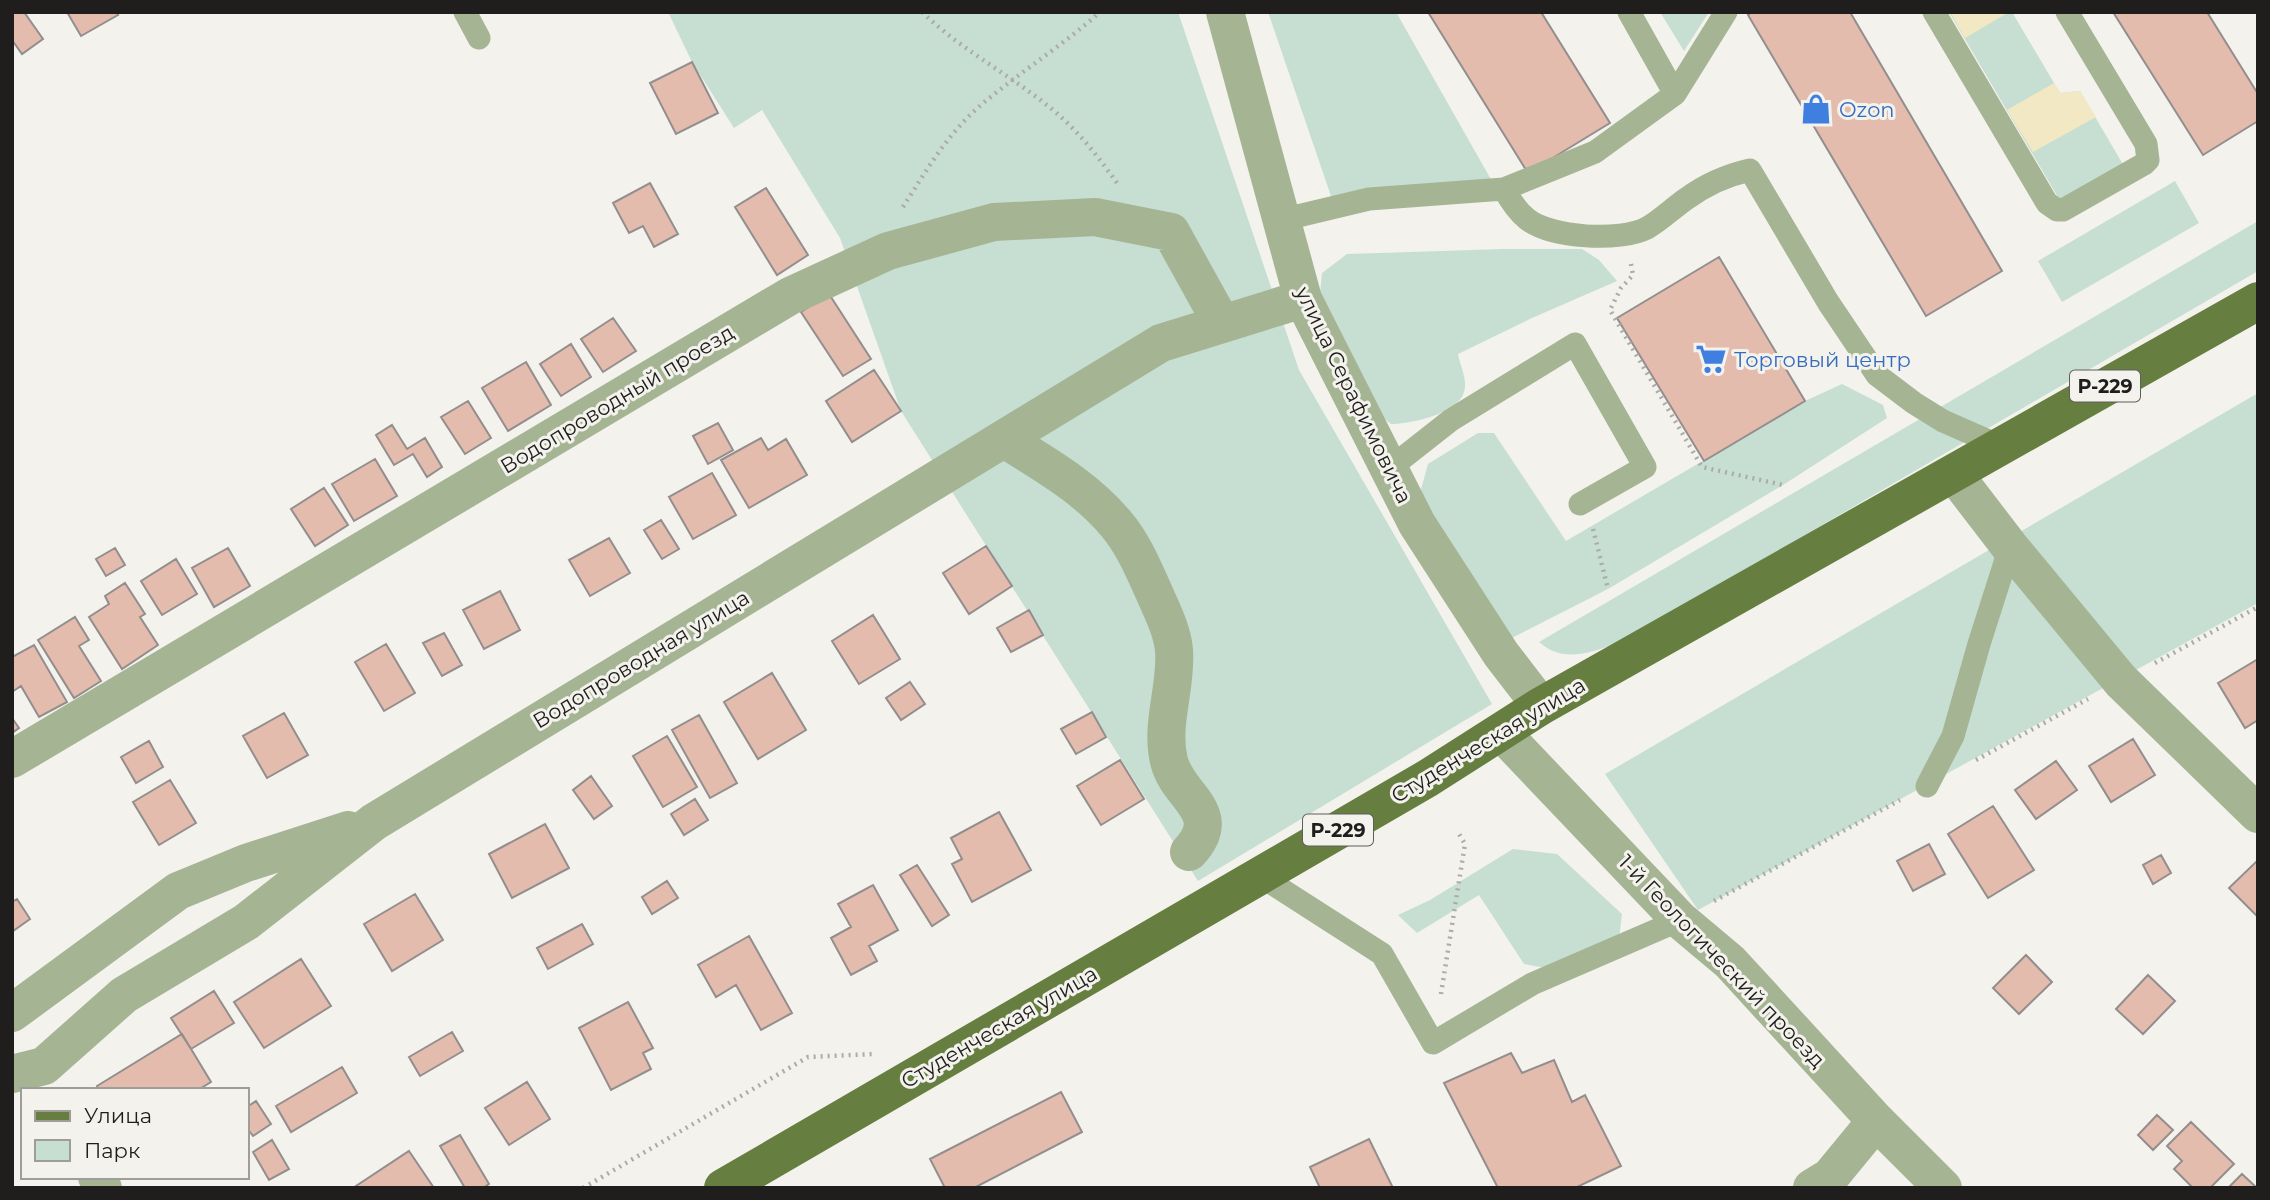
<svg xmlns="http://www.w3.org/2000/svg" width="2270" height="1200" font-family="Montserrat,sans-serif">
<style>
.green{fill:#c6dfd2}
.sand{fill:#f2e8c3}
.building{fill:#e3bcae;stroke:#938e8d;stroke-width:2}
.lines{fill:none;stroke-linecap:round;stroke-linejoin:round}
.path{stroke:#acaba7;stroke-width:4.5;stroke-dasharray:2 5;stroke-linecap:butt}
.service{stroke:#a5b493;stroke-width:23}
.minor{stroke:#a5b493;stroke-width:38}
.tertiary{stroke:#a5b493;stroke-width:38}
.primary{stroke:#667f41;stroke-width:38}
.labels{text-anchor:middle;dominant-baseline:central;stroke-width:6;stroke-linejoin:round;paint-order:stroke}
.shield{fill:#f3f2ed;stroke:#5f5e5b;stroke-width:2}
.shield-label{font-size:19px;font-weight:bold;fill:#1f1e1c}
.shop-label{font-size:21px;fill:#366cbe;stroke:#f3f2ed;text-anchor:start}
.street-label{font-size:21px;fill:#1f1e1c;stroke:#f3f2ed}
</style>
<rect width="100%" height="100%" fill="#f3f2ed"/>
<path class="green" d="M668 12H1178L1299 370 1492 704 1198 881 901 411 840 238 762 110 734 128 692 62Z
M1268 12H1396L1493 183 1332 199Z
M1660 12H1709L1684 51Z
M1949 12H2012L2060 93 2080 91 2125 168 2062 204Z
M2175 181 2199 223 2062 302 2038 261Z
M2258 221V271L1683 606C1650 624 1591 667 1553 651 1548 649 1543 645 1539 642Z
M1503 249H1582L1599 260 1617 281 1532 318 1458 354C1460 366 1468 380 1464 392 1458 414 1410 424 1391 424L1382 417 1320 293 1322 273 1347 254Z
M1842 384 1883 405 1887 418 1783 485 1608 589 1506 641 1420 493 1428 464 1478 433H1494L1566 541 1805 401Z
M2258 393V603L1698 910 1605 774Z
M1513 849 1557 854 1622 914 1619 939 1556 970 1524 964 1479 895 1417 933 1398 915 1430 900Z"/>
<path class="sand" d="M1950 12H2009L1965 38Z
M2054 83 2061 93 2080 91 2096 117 2033 152 2007 110Z"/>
<path class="building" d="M12 12H24L43 39 22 54 12 40Z
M67 12H116L118 15 81 36Z
M1428 12H1541L1610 123 1528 173Z
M1752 12H1850L2002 271 1926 316 1748 15Z
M2113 12H2207L2258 94V121L2203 155Z
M692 62 718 113 676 134 650 83Z
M650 183 678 234 654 247 643 226 629 233 613 203Z
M766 188 808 255 777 275 735 207Z
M1719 257 1805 401 1704 461 1617 318Z
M829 294 871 359 843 376 801 312Z
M613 318 636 351 603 372 581 339Z
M571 344 591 377 561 396 540 364Z
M526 362 551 405 508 431 482 388Z
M874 370 901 411 852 442 826 401Z
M468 401 491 438 465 454 441 417Z
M718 423 733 450 708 464 693 436Z
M392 425 407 449 425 438 442 467 427 477 413 454 394 465 376 435Z
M761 438 768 450 786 439 807 475 749 508 721 460Z
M375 459 397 496 354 521 332 484Z
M712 473 736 515 693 539 669 497Z
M324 488 348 525 315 546 291 509Z
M661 520 679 549 662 559 644 530Z
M609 538 630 573 590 596 569 560Z
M986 546 1012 586 969 614 943 573Z
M115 548 125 565 106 576 96 559Z
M228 548 250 586 214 607 192 568Z
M176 559 197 594 162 615 141 581Z
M125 583 145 614 140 617 158 645 122 669 89 617 109 604 105 596Z
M500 591 520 630 484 649 463 610Z
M1029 610 1043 635 1011 652 997 628Z
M873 615 900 659 859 684 832 641Z
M75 617 89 640 79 646 101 681 74 698 38 640Z
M444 633 462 665 442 676 423 643Z
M386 644 415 693 384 711 355 662Z
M34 645 67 702 39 717 21 686 12 692V657Z
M2258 659V720L2245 728 2218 683Z
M772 673 806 730 758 759 724 702Z
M910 682 925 704 901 720 886 698Z
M1092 712 1106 737 1076 754 1061 729Z
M284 713 308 755 267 778 243 736Z
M699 715 737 783 710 798 672 730Z
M12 718 19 728 12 733Z
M667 736 697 787 663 807 633 756Z
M2133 739 2155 775 2111 802 2089 766Z
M149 741 163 767 136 783 121 757Z
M1120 760 1144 799 1101 825 1077 786Z
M2056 761 2077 790 2036 819 2015 790Z
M591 776 612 806 594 819 573 790Z
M170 780 196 823 159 845 133 802Z
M695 799 708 820 684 835 671 814Z
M1993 806 2034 870 1988 898 1948 834Z
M999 812 1031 870 972 902 952 864 962 859 951 838Z
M545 824 569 868 512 898 489 854Z
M1929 844 1945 874 1913 891 1897 861Z
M2161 855 2171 873 2153 884 2143 865Z
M2258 860V917L2229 888Z
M917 865 949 915 932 926 900 875Z
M667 881 678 898 652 914 642 897Z
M873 885 898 930 869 946 877 961 851 975 831 938 851 927 838 904Z
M415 894 443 940 392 971 364 924Z
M17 899 30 919 13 931 12 902Z
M582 924 593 944 548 969 537 948Z
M749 936 792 1013 761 1030 736 985 716 997 698 965Z
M2026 955 2052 982 2019 1014 1993 988Z
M301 959 331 1006 264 1048 234 1002Z
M2148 975 2175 1001 2143 1034 2116 1009Z
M214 991 234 1023 191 1049 171 1018Z
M628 1002 653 1048 643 1053 651 1069 611 1090 579 1028Z
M452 1032 463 1051 420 1076 409 1057Z
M182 1034 211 1082 198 1090H99L97 1086Z
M1511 1053 1522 1073 1554 1060 1572 1102 1585 1095 1621 1166 1575 1188H1498L1444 1083Z
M342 1067 357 1093 291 1132 276 1106Z
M527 1082 550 1119 509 1145 485 1108Z
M1061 1092 1082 1132 974 1188H945L930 1159Z
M256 1101 271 1124 253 1136 247 1128V1107Z
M2157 1115 2173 1130 2153 1150 2138 1135Z
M2191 1122 2234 1164 2210 1188H2193L2174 1169 2182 1161 2167 1146Z
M460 1135 489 1184 483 1188H465L440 1146Z
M1369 1139 1393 1188H1320L1310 1167Z
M272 1140 289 1169 269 1180 253 1152Z
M409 1151 434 1188H353Z
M2242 1174 2257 1188H2228Z"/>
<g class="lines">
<path class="path" d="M922 12C960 49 1007 73 1048 106 1076 128 1097 155 1117 183
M903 207C926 171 948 133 981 105 1020 72 1062 46 1100 12
M1631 264 1633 275 1621 288 1610 310 1702 467 1783 485
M1593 529 1608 589
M2155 663 2258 607
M1976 760 2088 699
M1714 901 1900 800
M1441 994 1465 844 1459 834
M583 1188 808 1057 873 1054"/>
<path class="service" d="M465 12 479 38
M1934 12 2047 203 2057 210H2063L2144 164 2148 160 2146 144 2067 12
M1675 94 1726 12
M1504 189C1510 200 1517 211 1527 219 1551 238 1620 242 1647 228 1661 220 1673 208 1686 199 1705 185 1728 175 1750 170L1828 302 1877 375 1914 403 1943 421 2000 446
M1281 220 1369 199 1504 189 1595 152 1675 94 1629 12
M1390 468 1451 420 1575 344 1645 467 1580 504
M1927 786 1953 736 1979 644 2010 547
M1259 875 1382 954 1433 1043 1532 984 1680 920"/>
<path class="minor" d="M1004 439C1044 464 1087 488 1117 525 1133 544 1143 568 1153 590 1161 609 1172 629 1174 650 1177 687 1160 724 1169 761 1178 798 1226 812 1189 852
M1954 474 2010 547 2121 681 2258 814
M1502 733 1680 920 1730 962 1876 1121 1943 1188
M12 759 790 296 888 251 994 222 1095 217 1171 232 1222 324
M12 1013 178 891 246 863 348 830
M12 1074 44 1066 124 995 246 922 374 822 1161 343 1303 299
M97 1177 103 1188
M1812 1188 1830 1177 1876 1121"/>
<path class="tertiary" d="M1225 12 1303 299 1417 524 1501 654 1541 706"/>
<path class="primary" d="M723 1188 1428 778 1541 706 2258 301"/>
</g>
<defs>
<g id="shop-bare" transform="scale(2.415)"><path d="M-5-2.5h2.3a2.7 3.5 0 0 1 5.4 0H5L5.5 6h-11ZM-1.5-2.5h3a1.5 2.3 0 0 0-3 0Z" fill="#3f7fe0" stroke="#f3f2ed" stroke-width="2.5" paint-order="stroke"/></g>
<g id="supermarket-bare" transform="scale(2.415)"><path d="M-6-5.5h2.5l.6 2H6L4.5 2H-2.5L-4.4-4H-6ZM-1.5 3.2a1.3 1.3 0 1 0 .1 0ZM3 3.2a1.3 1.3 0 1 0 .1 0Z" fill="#3f7fe0" stroke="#f3f2ed" stroke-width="2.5" paint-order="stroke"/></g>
</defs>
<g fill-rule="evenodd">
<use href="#shop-bare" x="1816" y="109"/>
<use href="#supermarket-bare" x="1711" y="359"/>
</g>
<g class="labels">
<g class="shield">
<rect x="2070" y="370.5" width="70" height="31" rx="5"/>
<rect x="1303" y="814.5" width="70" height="31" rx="5"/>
</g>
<g class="shield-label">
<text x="2105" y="386">Р-229</text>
<text x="1338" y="830">Р-229</text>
</g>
<g class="shop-label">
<text x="1839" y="109">Ozon</text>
<text x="1734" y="359">Торговый центр</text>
</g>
<g class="street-label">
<text transform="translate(1354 395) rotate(64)">улица Серафимовича</text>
<text transform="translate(617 399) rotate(-31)">Водопроводный проезд</text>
<text transform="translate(641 659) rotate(-31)">Водопроводная улица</text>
<text transform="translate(1488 740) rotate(-31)">Студенческая улица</text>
<text transform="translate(1722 961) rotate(46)">1-й Геологический проезд</text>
<text transform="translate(999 1027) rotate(-30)">Студенческая улица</text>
</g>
</g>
<rect width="2270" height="1200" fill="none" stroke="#1f1e1c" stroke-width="28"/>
<rect x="21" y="1088" width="228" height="91" fill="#f3f2ed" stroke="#9e9d99" stroke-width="2"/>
<rect x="35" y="1111" width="35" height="10" fill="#667f41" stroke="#9e9d99" stroke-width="2"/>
<text x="84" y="1123" font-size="21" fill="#1f1e1c">Улица</text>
<rect x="35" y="1140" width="35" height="21" fill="#c6dfd2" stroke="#9e9d99" stroke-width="2"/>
<text x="84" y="1158" font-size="21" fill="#1f1e1c">Парк</text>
</svg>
